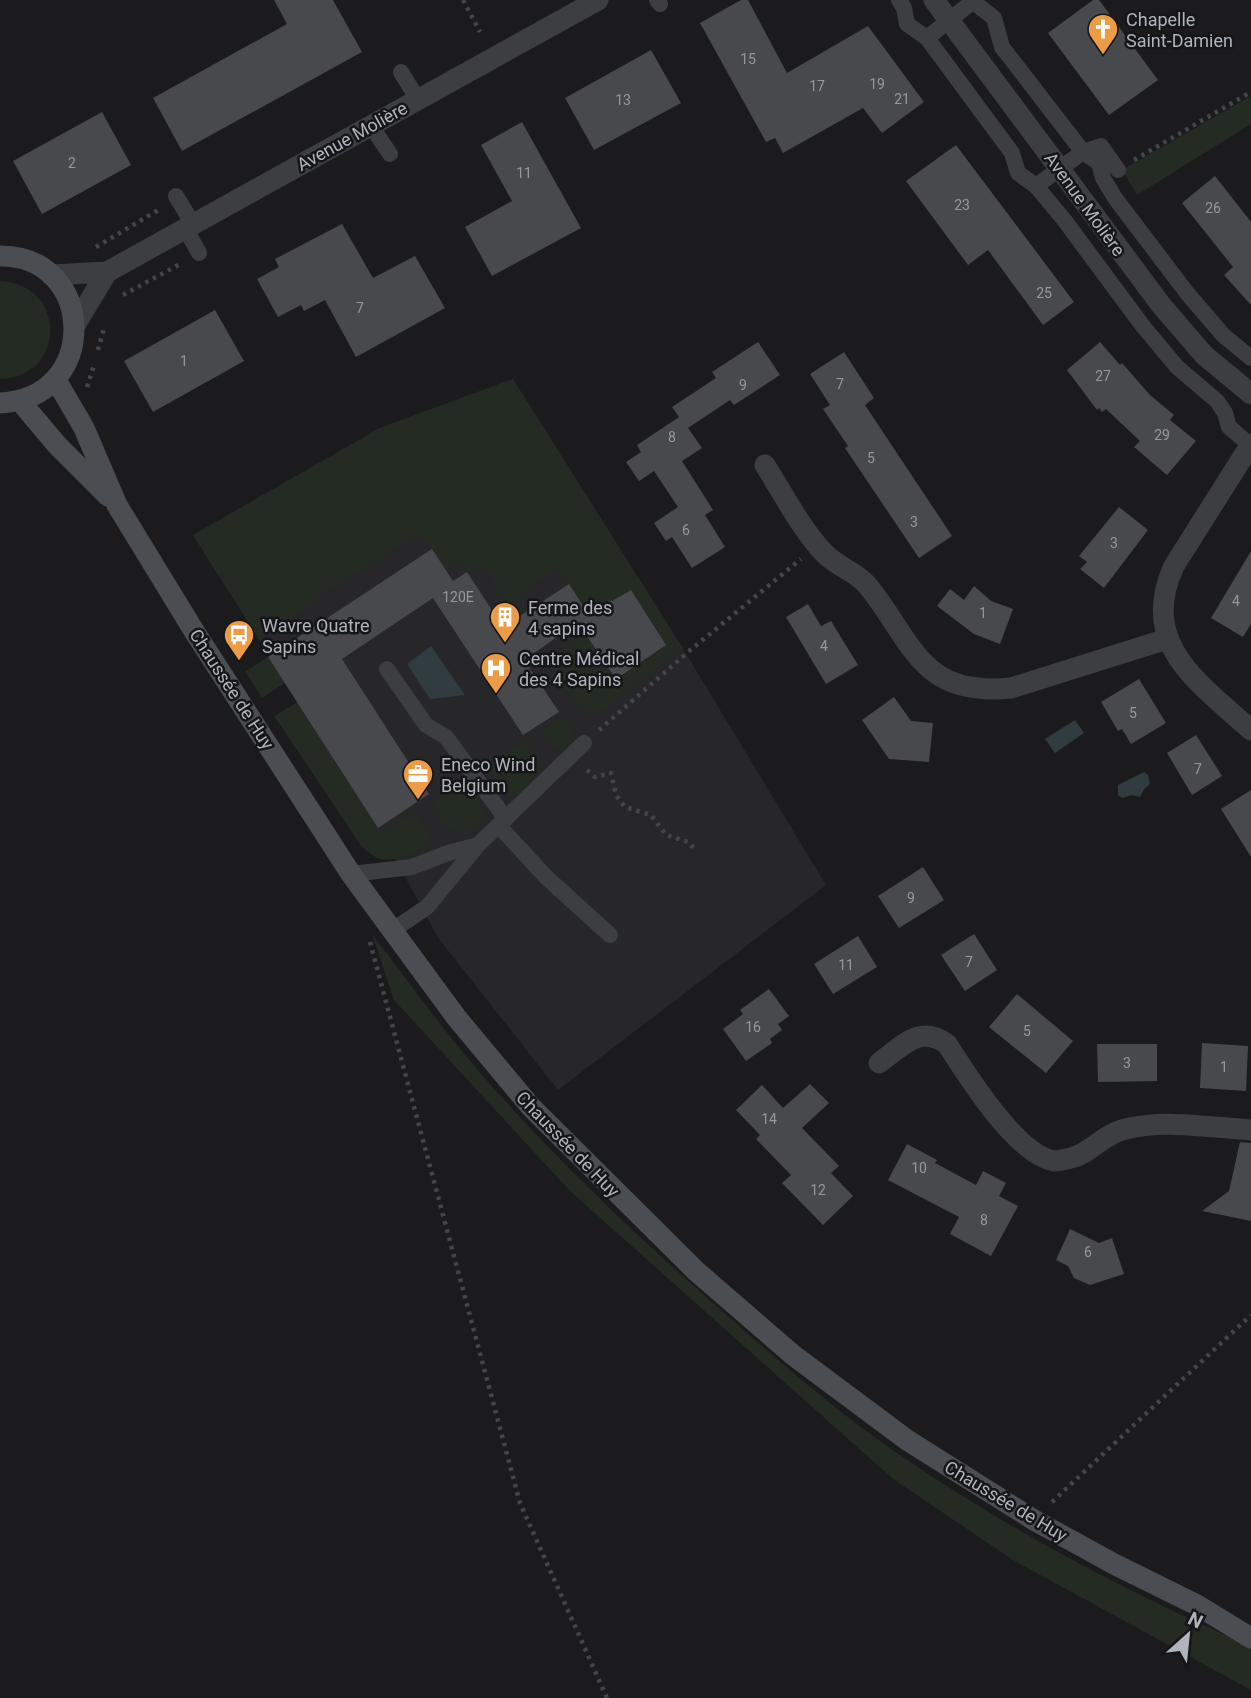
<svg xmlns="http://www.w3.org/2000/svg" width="1251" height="1698" font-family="Roboto,sans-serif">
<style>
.built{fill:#27272a}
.green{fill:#232b23}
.water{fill:#313c41}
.building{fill:#48494d}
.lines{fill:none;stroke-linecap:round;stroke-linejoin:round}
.path{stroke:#424549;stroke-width:4.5;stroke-dasharray:3.5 5;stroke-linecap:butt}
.service{stroke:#3c3e42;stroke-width:16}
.minor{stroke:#3c3e42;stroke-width:21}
.secondary{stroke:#4a4d52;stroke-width:21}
.labels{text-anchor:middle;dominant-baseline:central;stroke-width:5;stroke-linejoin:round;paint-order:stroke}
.number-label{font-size:14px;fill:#9499a0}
.poi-label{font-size:18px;fill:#aeb4bc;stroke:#161618;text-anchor:start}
.street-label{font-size:18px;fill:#aeb4bc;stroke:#161618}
</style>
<rect width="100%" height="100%" fill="#1b1b1d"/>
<path class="built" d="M513 379 682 647 826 885 558 1090 439 939 378 828 193 535 380 428Z"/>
<path class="green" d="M1251 96V124L1137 195 1122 170Z
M0 281C67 284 67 377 0 379Z
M513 379 682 647 605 710C598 711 590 713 583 709 572 703 555 674 553 662L583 631 616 679 666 645 631 590 589 615 557 568 508 605 481 562 467 572 459 560 444 568 421 534 313 600 314 603 259 639 193 535 380 428Z
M268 657 285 683 262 698 245 672Z
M298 702 382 834 415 811 431 838C420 853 399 862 380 859 373 857 367 851 361 846L274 716Z
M563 714 572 727 573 737 563 750 555 749 541 731Z
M526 740 541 762 542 767 522 793 508 796 500 792 485 766Z
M466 778C475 791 497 821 472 830 465 832 456 833 450 829 442 825 437 810 432 802Z
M372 934C400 970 427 1008 456 1044 540 1146 637 1237 737 1324 790 1371 844 1417 903 1457 1012 1532 1130 1593 1251 1647V1690L1013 1560 893 1479 570 1191 394 1000Z"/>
<path class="water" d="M431 646 465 695 430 699 407 664Z
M1075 720 1084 733 1055 753 1045 739Z
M1144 772 1148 775 1150 784 1144 789 1140 797 1132 795 1122 798 1118 795V785Z"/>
<path class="building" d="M274 0H333L362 52 182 151 153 98 287 24Z
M741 0H748L787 73 868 26 924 102 882 133 863 108 783 153 775 138 766 142 700 23Z
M1093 0H1099L1158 80 1109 115 1048 33Z
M651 50 681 103 594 150 565 98Z
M102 112 131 165 42 214 13 161Z
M522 122 581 228 492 276 465 227 512 201 481 145Z
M956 145 1074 302 1043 325 988 250 968 265 906 181Z
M1215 176 1251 222V305L1224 275 1233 267 1182 203Z
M342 224 373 278 415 256 445 308 356 357 325 300 304 311 301 305 278 317 257 279 279 267 275 259Z
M215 310 244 361 153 412 124 361Z
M758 342 780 375 734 405 730 400 688 428 702 448 682 461 713 510 705 515 725 547 692 568 672 537 666 541 654 523 678 507 654 471 639 481 626 462 641 452 637 445 679 417 672 407 716 378 712 372Z
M1100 342 1120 365 1122 363 1150 395 1174 415 1170 420 1196 441 1167 475 1134 447 1140 441 1106 409 1102 412 1099 408 1097 410 1067 370Z
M844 352 874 398 865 405 952 536 919 558 845 448 848 446 823 409 830 405 810 374Z
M1119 507 1148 530 1104 588 1080 569 1087 562 1079 556Z
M432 549 453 581 467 572 503 627 569 584 589 615 524 660 559 712 523 735 433 598 342 659 429 794 378 828 268 657Z
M1251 551V624L1243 637 1211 618Z
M974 586 991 601 1013 609 1000 644 974 634 937 606 950 589 964 600Z
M631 590 666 645 616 679 578 623 611 600 612 601Z
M808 604 821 626 831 621 858 665 826 684 786 617Z
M1139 679 1166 723 1131 744 1122 729 1118 731 1101 702Z
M894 697 911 721 933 723 929 762 889 759 862 720Z
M1196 735 1222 776 1192 795 1167 753Z
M1251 790V857L1221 809Z
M923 867 944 900 899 928 878 896Z
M974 934 997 970 965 991 941 955Z
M858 936 877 967 833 994 814 964Z
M769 989 789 1016 778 1024 782 1030 770 1039 772 1043 746 1061 723 1029 743 1014 740 1010Z
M1017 994 1073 1041 1046 1073 989 1027Z
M1202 1043 1248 1046 1246 1091 1200 1088Z
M1097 1044H1157V1081L1098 1082Z
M810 1084 829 1103 802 1128 839 1166 831 1173 853 1196 823 1225 782 1183 791 1175 756 1139 760 1135 736 1110 762 1085 783 1108Z
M1240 1142 1251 1143V1221L1202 1211 1229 1191Z
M907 1144 937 1160 935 1163 976 1185 983 1171 1006 1183 999 1196 1018 1206 991 1256 950 1234 959 1217 888 1180Z
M1070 1229 1099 1243 1112 1238 1124 1274 1090 1285 1074 1278 1068 1266 1056 1260Z"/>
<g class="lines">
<path class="path" d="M463 0 480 32
M1134 160 1251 92
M96 247 160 209
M123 295 180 264
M98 350 104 328
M87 387 94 365
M599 730 688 652 801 559
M587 770 595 777 611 773 616 795 625 807 651 815 666 835 689 842 694 849
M370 942 520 1503 607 1698
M1052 1502 1251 1315"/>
<path class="service" d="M657 0 660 4
M899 0 904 8 907 24 927 38 1012 153 1018 173 1036 186 1065 221 1142 325 1177 367 1217 401 1225 413 1229 427 1251 446
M971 0 994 18 1002 47 1083 152 1099 163 1103 178 1115 198 1187 293 1223 335 1251 358
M927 38 972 2
M401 72 418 100
M371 126 390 154
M1036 186 1083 152 1101 146 1118 170
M176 196 193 224
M185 228 199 253
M387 669 426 725 446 737 506 819
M499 826 546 877 610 935
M351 874 412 867 448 853 478 845
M393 930 427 907 478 845 584 743"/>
<path class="minor" d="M934 0 1161 305 1204 355 1251 394
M51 275 107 272 598 0
M75 325 107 272
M1251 444 1174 566C1138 644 1199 683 1251 730
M765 465C782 492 803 532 825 554 838 567 857 572 868 586 914 643 920 697 1011 688L1167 639
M879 1063C903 1046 919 1024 947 1044 967 1075 1017 1156 1055 1161 1059 1161 1066 1159 1071 1158 1089 1154 1103 1135 1122 1130 1163 1119 1209 1127 1251 1130"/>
<path class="secondary" d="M0 256C96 255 101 399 0 403
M56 380 84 428 117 505 194 631 351 874 456 1017 531 1107 696 1271 793 1355 907 1440 1034 1520 1114 1564 1197 1605 1251 1638
M20 401 57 445 108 496"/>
</g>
<defs>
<g id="church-pin" transform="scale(1.575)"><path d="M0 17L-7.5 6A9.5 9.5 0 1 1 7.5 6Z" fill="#ec9c45" stroke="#161618"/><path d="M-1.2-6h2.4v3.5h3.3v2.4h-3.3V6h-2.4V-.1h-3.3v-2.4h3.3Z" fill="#fff"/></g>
<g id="building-pin" transform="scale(1.575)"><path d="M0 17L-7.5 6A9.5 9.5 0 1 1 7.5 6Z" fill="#ec9c45" stroke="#161618"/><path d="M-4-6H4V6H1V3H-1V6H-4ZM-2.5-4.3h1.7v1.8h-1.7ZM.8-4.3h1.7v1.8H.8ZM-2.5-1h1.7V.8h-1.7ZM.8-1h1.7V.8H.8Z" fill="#fff"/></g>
<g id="bus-pin" transform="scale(1.575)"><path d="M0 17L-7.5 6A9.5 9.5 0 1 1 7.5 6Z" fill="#ec9c45" stroke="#161618"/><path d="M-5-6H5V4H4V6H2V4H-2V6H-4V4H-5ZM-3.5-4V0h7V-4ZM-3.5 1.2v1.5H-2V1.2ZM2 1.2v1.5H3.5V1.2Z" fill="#fff"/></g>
<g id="hospital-pin" transform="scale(1.575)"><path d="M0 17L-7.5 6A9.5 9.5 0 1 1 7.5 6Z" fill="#ec9c45" stroke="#161618"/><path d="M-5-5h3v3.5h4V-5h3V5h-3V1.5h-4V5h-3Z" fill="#fff"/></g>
<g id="office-pin" transform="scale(1.575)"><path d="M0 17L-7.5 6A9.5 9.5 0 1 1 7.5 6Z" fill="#ec9c45" stroke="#161618"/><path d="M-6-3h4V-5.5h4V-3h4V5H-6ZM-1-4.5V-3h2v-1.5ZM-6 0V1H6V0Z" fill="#fff"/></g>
</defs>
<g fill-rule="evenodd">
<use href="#church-pin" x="1103" y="29"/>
<use href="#building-pin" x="505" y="617"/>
<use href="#bus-pin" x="239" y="635"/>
<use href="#hospital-pin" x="496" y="668"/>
<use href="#office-pin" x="418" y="774"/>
</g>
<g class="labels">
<g class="number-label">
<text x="748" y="59">15</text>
<text x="877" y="84">19</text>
<text x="817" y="86">17</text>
<text x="902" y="99">21</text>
<text x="623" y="100">13</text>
<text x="72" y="163">2</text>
<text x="524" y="173">11</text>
<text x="962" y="205">23</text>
<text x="1213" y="208">26</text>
<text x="1044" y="293">25</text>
<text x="360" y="308">7</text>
<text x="184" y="361">1</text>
<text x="1103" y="376">27</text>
<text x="840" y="384">7</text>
<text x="743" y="385">9</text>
<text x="1162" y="435">29</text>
<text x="672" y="437">8</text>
<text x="871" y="458">5</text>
<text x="914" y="522">3</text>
<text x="686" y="530">6</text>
<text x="1114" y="543">3</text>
<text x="458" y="597">120E</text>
<text x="1236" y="601">4</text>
<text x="983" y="613">1</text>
<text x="824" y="646">4</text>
<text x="1133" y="713">5</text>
<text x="1198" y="769">7</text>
<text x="911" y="898">9</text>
<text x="969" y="962">7</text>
<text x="846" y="965">11</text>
<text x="753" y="1027">16</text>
<text x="1027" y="1031">5</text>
<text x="1127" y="1063">3</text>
<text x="1224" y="1067">1</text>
<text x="769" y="1119">14</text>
<text x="919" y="1168">10</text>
<text x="818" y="1190">12</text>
<text x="984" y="1220">8</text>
<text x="1088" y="1252">6</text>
</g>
<g class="poi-label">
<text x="1126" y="19">Chapelle<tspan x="1126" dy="21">Saint-Damien</tspan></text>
<text x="528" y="607">Ferme des<tspan x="528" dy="21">4 sapins</tspan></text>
<text x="262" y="625">Wavre Quatre<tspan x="262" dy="21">Sapins</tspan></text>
<text x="519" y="658">Centre Médical<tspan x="519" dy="21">des 4 Sapins</tspan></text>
<text x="441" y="764">Eneco Wind<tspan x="441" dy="21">Belgium</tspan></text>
</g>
<g class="street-label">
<text transform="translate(352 136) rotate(-29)">Avenue Molière</text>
<text transform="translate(1085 204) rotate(54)">Avenue Molière</text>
<text transform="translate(232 689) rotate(57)">Chaussée de Huy</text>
<text transform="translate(568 1144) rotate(46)">Chaussée de Huy</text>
<text transform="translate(1006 1501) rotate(31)">Chaussée de Huy</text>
</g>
</g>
<g transform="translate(1188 1635) rotate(27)" stroke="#161618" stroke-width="5" paint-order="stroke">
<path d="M0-5L12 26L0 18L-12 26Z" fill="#aeb4bc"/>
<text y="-10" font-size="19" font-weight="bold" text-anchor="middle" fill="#aeb4bc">N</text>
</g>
</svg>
